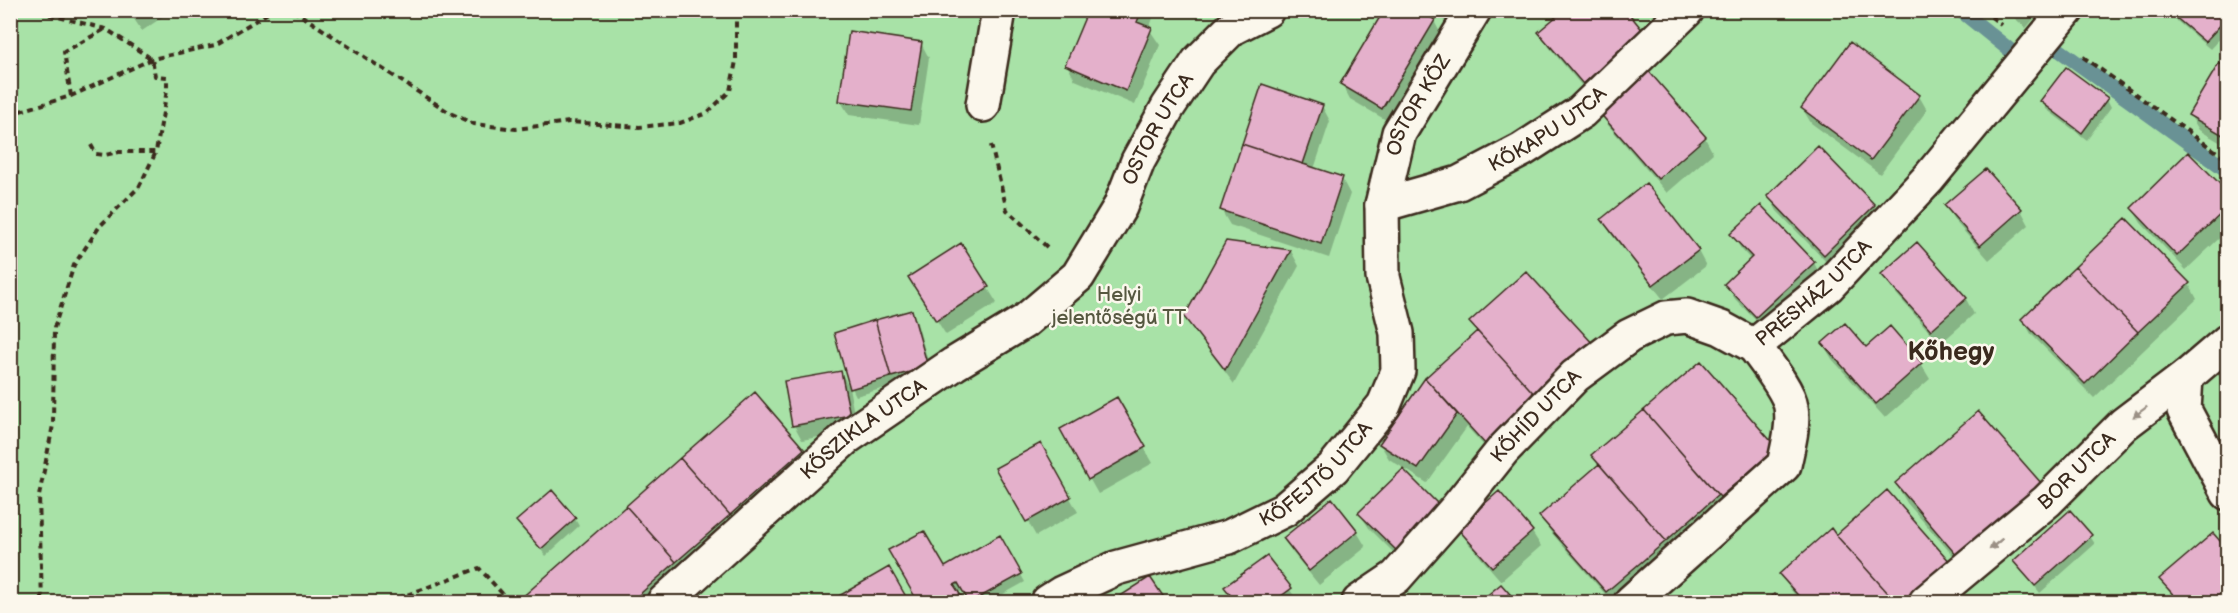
<svg xmlns="http://www.w3.org/2000/svg" width="2238" height="613" font-family="'Balsamiq Sans',sans-serif">
<style>
.green{fill:#a8e2a7;stroke:#728662;stroke-width:1.5}
.shadow{fill:#0003}
.lines{fill:none;stroke-linecap:round;stroke-linejoin:round}
.stream{stroke:#699295;stroke-width:15}
.building{fill:#e4b0cb;stroke:#3b2a1e;stroke-width:1.5}
.street-casing{stroke:#3b2a1e;stroke-width:38}
.path{stroke:#3b2a1e;stroke-width:4;stroke-dasharray:6 4.5;stroke-linecap:butt}
.street{stroke:#fbf7ec;stroke-width:33}
.oneway{fill:#9b9085}
.labels{text-anchor:middle;dominant-baseline:central;stroke-width:5;stroke-linejoin:round;paint-order:stroke}
.street-label{font-size:20px;fill:#3b2a1e;stroke:#fbf7ec}
.park-label{font-size:20px;fill:#565840;stroke:#fbf7ec}
.district-label{font-size:26px;font-weight:bold;fill:#3b2a1e;stroke:#fbf7ec}
</style>
<rect width="100%" height="100%" fill="#fbf7ec"/>
<filter id="ink" filterUnits="userSpaceOnUse"><feTurbulence type="fractalNoise" baseFrequency=".0167" numOctaves="2"/><feDisplacementMap in="SourceGraphic" scale="12" xChannelSelector="R" yChannelSelector="G"/><feConvolveMatrix kernelMatrix="1 2 1 2 8 2 1 2 1" color-interpolation-filters="sRGB"/></filter>
<g filter="url(#ink)">
<path class="green" d="M10 11H2227V602H11Z"/>
<path class="shadow" d="M128 10H173L142 31Z
M931 10H945L943 15Z
M1090 10H1156L1149 29 1160 45 1135 105 1075 80 1067 65Z
M1428 10H1463L1453 26Z
M2005 10H2041L2026 28Z
M2164 10H2211L2224 21 2228 30 2210 49Z
M1434 21 1442 36 1391 123 1350 99 1342 84Z
M1540 32 1643 33 1592 98 1549 47Z
M921 43 929 58 919 125 849 115 840 100Z
M2228 70V147L2199 130 2190 115Z
M1919 96 1927 110 1880 174 1811 123 1802 108Z
M2107 99 2111 107 2087 140 2046 109 2042 101Z
M1322 106 1330 121 1314 169 1342 179 1350 194 1329 258 1230 225 1221 210Z
M1599 110 1705 138 1713 153 1667 193 1608 125Z
M1818 149 1874 206 1882 221 1833 269 1777 211 1769 196Z
M2228 194V230L2186 270 2141 223 2132 208Z
M1946 205 2021 210 2029 225 1989 260 1954 220Z
M1603 219 1698 251 1706 266 1663 299 1611 234Z
M1732 234 1814 263 1822 278 1766 331 1735 299 1726 284 1751 260 1741 249Z
M1227 242 1291 251 1299 266 1234 384 1195 332 1186 317Z
M961 245 997 303 946 335 919 292Z
M1883 274 1966 299 1974 314 1940 344 1892 289Z
M2189 284 2197 299 2094 398 2031 334 2023 319Z
M911 312 916 319 932 375 856 396 852 388Z
M1471 322 1594 347 1496 459 1467 427 1427 483 1389 459 1380 444 1427 379 1477 333Z
M1890 328 1921 364 1930 379 1885 418 1832 359 1823 344 1866 349Z
M1701 363 1775 449 1729 511 1620 602H1612L1550 531 1541 516 1599 466 1593 456Z
M841 372 849 387 857 430 802 440 794 425Z
M1116 399 1153 463 1098 494 1062 430Z
M1040 445 1078 512 1036 536 997 468Z
M803 450 812 464 663 602H522L521 601Z
M1403 471 1406 565 1369 528 1360 514Z
M1896 484 2052 504 1970 575 1907 503Z
M1331 501 1357 532 1366 547 1319 585 1293 553 1285 538Z
M575 519 579 526 546 556 518 521Z
M1459 528 1532 532 1541 546 1501 581 1468 543Z
M2090 536 2095 544 2040 593 2015 561Z
M1000 537 1025 582 989 602H971L964 590 958 593 963 602H919L890 551 944 569Z
M1836 537 1931 602H1801L1790 589 1781 574Z
M2228 552V602H2177L2161 579Z
M1267 558 1295 597 1287 602H1236L1226 588Z
M889 569 908 602H835L834 600Z
M1150 579 1165 602H1113Z"/>
<g class="lines">
<path class="stream" d="M1960 10 2011 51
M2055 47 2228 171"/>
</g>
<path class="building" d="M1088 10H1142L1137 22 1152 28 1126 91 1065 65Z
M1384 10H1419L1435 20 1382 109 1340 84Z
M1564 10H1626L1644 32 1583 84 1538 32Z
M2167 10H2213L2225 20 2205 42Z
M849 31 922 42 911 111 839 101Z
M1850 42 1920 95 1871 160 1801 108Z
M2219 63 2228 68V138L2188 115Z
M2066 67 2108 98 2082 133 2040 101Z
M1646 68 1706 137 1658 179 1597 110Z
M1262 84 1323 105 1303 164 1242 144Z
M1242 144 1343 177 1321 244 1220 210Z
M1818 146 1875 205 1824 255 1767 196Z
M2188 152 2228 192V207L2177 256 2131 208Z
M1986 169 2022 209 1980 246 1944 205Z
M1646 183 1699 250 1653 285 1601 219Z
M1761 205 1815 262 1756 317 1724 284 1752 257 1730 234Z
M2126 218 2190 283 2138 332 2075 267Z
M1226 241 1291 250 1225 370 1184 317Z
M1917 242 1967 298 1931 330 1881 274Z
M961 243 989 287 936 321 908 277Z
M2075 267 2138 332 2085 384 2021 319Z
M1526 271 1595 346 1538 398 1469 322Z
M912 310 928 367 891 377 875 320Z
M875 320 891 377 850 389 834 333Z
M1845 323 1866 347 1890 326 1922 363 1876 404 1822 343Z
M1477 331 1538 398 1487 446 1425 378Z
M1701 361 1777 448 1720 497 1644 410Z
M841 371 850 415 792 426 784 381Z
M1425 378 1457 414 1418 469 1379 444Z
M755 392 804 449 730 515 680 458Z
M1117 397 1146 447 1088 480 1060 429Z
M1644 410 1718 495 1666 541 1591 455Z
M1978 411 2042 484 1958 557 1895 483Z
M1041 443 1071 497 1026 522 995 468Z
M680 458 730 515 676 562 626 506Z
M1599 464 1666 541 1606 592 1539 516Z
M1403 469 1441 507 1397 551 1358 513Z
M552 490 576 518 541 549 516 521Z
M1887 490 1951 563 1905 602H1896L1836 535Z
M1499 491 1533 531 1492 567 1457 528Z
M1332 498 1358 531 1309 571 1283 538Z
M626 506 676 562 631 602H521L519 600Z
M2070 510 2092 535 2035 586 2013 561Z
M1831 528 1836 535 1896 602H1804L1779 574Z
M924 531 945 567 1000 535 1022 574 971 602H969L958 583 954 585 965 602H918L888 550Z
M2213 533 2228 550V602H2180L2159 579Z
M1267 556 1292 588 1273 602H1236L1224 587Z
M889 567 909 602H834L832 600Z
M1150 577 1167 602H1111Z
M1501 584 1517 602H1479Z
M1774 594 1781 602H1763Z"/>
<g class="lines">
<g class="street-casing">
<g id="street">
<path d="M983 105 999 10"/>
<path id="s1" d="M1382 205 1459 183 1522 150 1581 112 1687 10"/>
<path d="M2186 377 2184 410 2228 493"/>
<path id="s2" d="M664 602 847 437 954 364 1025 321 1078 276 1120 207 1138 161 1168 107 1198 62 1232 28 1267 10"/>
<path id="s3" d="M1048 602 1062 593 1116 568 1229 537 1284 510 1333 468 1384 405 1398 371 1397 333 1383 277 1382 205 1399 133 1474 10"/>
<path id="s4" d="M1359 602 1396 577 1456 509 1503 450 1575 376 1629 336 1666 318 1687 316 1721 328 1754 346"/>
<path id="s5" d="M1631 602 1784 465C1788 446 1794 426 1791 407 1789 391 1764 360 1754 346L1828 286 1928 179 2067 10"/>
<path id="s6" d="M1926 602 2047 501 2124 424 2186 377 2228 341"/>
</g>
</g>
<path class="path" d="M40 10 50 15 106 29 152 59 155 76 167 77V90L156 152 139 187 100 226 74 265 54 328 53 425 39 496 42 602
M293 10 450 113 474 124 516 129 569 122 639 127 680 123 707 113 730 91 736 61V10
M1983 10 2001 25
M2083 57 2228 160
M71 96 64 52 105 29
M10 114 71 96 152 59 215 45 273 10
M91 145 96 154 105 155 119 152H156
M991 145 1007 210 1047 247
M388 602 479 568 510 602"/>
<use href="#street" class="street"/>
</g>
<defs><path id="oneway-solid" d="M-6-.8H1V-3.2L6.5 0L1 3.2V.8H-6Z" transform="scale(1.5)"/></defs>
<g class="oneway">
<use href="#oneway-solid" transform="translate(2140 412) rotate(143)"/>
<use href="#oneway-solid" transform="translate(1996 544) rotate(140)"/>
</g>
</g>
<g class="labels">
<g class="street-label">
<text stroke="none"><textPath href="#s3" startOffset="712">OSTOR KÖZ</textPath></text>
<text stroke="none"><textPath href="#s1" startOffset="184">KŐKAPU UTCA</textPath></text>
<text stroke="none"><textPath href="#s2" startOffset="696">OSTOR UTCA</textPath></text>
<text stroke="none"><textPath href="#s5" startOffset="416">PRÉSHÁZ UTCA</textPath></text>
<text stroke="none"><textPath href="#s4" startOffset="258">KŐHÍD UTCA</textPath></text>
<text stroke="none"><textPath href="#s2" startOffset="264">KŐSZIKLA UTCA</textPath></text>
<text stroke="none"><textPath href="#s3" startOffset="302">KŐFEJTŐ UTCA</textPath></text>
<text stroke="none"><textPath href="#s6" startOffset="200">BOR UTCA</textPath></text>
</g>
<g class="park-label">
<text x="1119" y="295">Helyi<tspan x="1119" dy="23">jelentőségű TT</tspan></text>
</g>
<g class="district-label">
<text x="1951" y="352">Kőhegy</text>
</g>
</g>
<rect width="2238" height="613" fill="none" stroke="#fbf7ec" stroke-width="36"/>
<rect x="18" y="18" width="2202" height="577" fill="none" stroke="#3b2a1e" stroke-width="2" filter="url(#ink)"/>
</svg>
